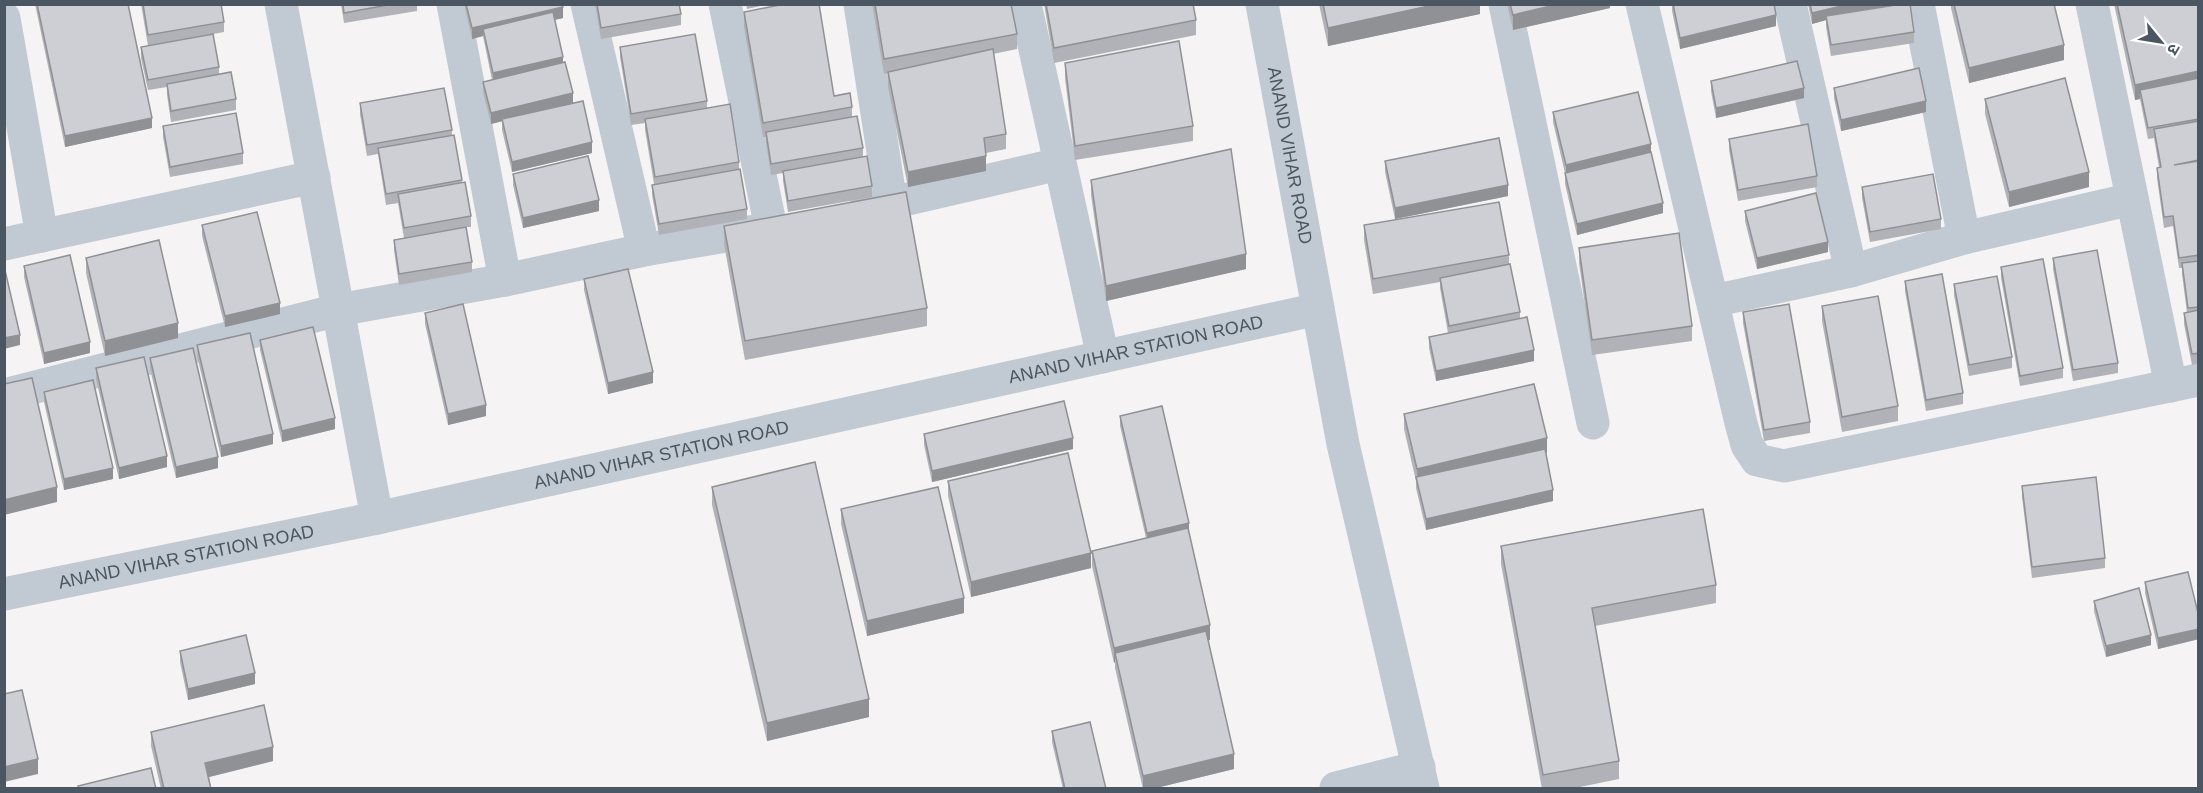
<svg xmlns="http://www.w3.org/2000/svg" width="2203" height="793" font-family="Arial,'Noto Sans Devanagari',sans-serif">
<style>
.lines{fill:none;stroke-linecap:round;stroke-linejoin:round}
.minor{stroke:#c1cad2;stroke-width:33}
.wall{fill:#b0b2b7}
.shaded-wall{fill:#909195}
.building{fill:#cdcfd5;stroke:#909195;stroke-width:1.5}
.labels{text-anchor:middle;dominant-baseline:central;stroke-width:4.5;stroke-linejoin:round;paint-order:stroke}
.street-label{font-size:18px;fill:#4a5661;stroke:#fff}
</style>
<rect width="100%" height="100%" fill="#f5f3f3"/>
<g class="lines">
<g class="minor">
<path d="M281 4 377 518"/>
<path d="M453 4 505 280"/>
<path d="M587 4 644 250"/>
<path d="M725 4 771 228"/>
<path d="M860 4 891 203"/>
<path d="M1025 4 1103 357"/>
<path id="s1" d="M1262 4 1343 444 1423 788"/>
<path d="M1505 4 1593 423"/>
<path d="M1642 4 1741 423 1747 445 1757 460 1784 466 2198 380"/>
<path d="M1790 4 1851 271"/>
<path d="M1918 4 1964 238"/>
<path d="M2092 4 2171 386"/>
<path d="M4 18 42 236"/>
<path d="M865 209 1059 164"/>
<path d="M4 244 314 177"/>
<path d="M1713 301 1851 271 1964 238 2132 199"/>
<path d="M4 395 338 310 505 280 644 250 767 229"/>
<path id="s2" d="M4 594 377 518 1318 309"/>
<path d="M1336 788 1419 767"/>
</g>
</g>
<path class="wall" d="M35 4H128L152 128 65 147Z
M141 4H221L224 22V32L148 46Z
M341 4H417V11L344 23Z
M464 4H562L563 18 554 20 563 63 573 103 592 153 512 172 502 130V121L491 124 483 92V82L492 80 483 36 472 39Z
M595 4H679L681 14V25L601 39Z
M746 4H770L747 9Z
M872 4H1011L1017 34V49L993 54 1006 134V149L986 153V171L908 187 888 87V73L884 74Z
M1044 4H1193L1196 20V35L1054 63Z
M1319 4H1480V14L1328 46Z
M1507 4H1610V8L1513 30Z
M1672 4H1774L1776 26 1680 49 1672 11Z
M1808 4H1892V6L1914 32V43L1831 56 1826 27V20L1812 24Z
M1951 4H2054L2064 60 1969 83 1951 8Z
M2114 4H2199V363L2192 365 2184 324V313H2187L2182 274V268H2179L2173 226 2164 228 2157 178V168L2159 167 2154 138 2148 139 2140 99 2135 100Z
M744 12 834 96 852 107V117L863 148V157L872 186V197L788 212 783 181V173L771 175 766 143V137H763L744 27Z
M141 47 219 67V75L236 99V110L171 122 167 95V87L148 90 141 58Z
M620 47 707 101V108L739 162V170L747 209V219L659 235 652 195V185L654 184 645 130V123L631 125 620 57Z
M1065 63 1193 126V141L1075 160 1065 78Z
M1711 81 1804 98 1716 118 1711 91Z
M1834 88 1926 112 1841 131 1834 98Z
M1985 99 2089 187 2009 207 1985 114Z
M360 103 452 130V135L462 182 471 216V227H466L472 262V272L399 285 394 250V240L404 238 398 203 386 205 378 154 367 156 360 114Z
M1553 112 1651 152 1663 213 1577 235 1565 184V173L1553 122Z
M163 126 243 153V164L170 177 163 137Z
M1729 139 1817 176V187L1738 201 1729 150Z
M1385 161 1508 196 1395 219 1385 172Z
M513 174 599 211 523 228 513 185Z
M1091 180 1246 269 1106 301 1091 195Z
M1862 187 1941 219V229L1870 242 1862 198Z
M1745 211 1828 252 1757 269 1745 221Z
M202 225 280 314 225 327 202 236Z
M1364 225 1509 255V264L1520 312V318L1534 361 1436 381 1429 348V337L1448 333 1440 288V282L1373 294 1364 240Z
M724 226 927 308V326L745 360 724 244Z
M1579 248 1692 326V341L1592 355 1579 263Z
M86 258 178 338 105 356 86 273Z
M2053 258 2118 363V373L2073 381 2053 269Z
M24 266 90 353 44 364 24 277Z
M2001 267 2063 368V378L2020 386 2001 278Z
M584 279 653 383 608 394 584 290Z
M1905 281 1963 393V404L1926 411 1905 291Z
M1954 284 2012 357V368L1969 376 1954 295Z
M1822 306 1898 406V421L1842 432 1822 321Z
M1743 312 1810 422V433L1764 441 1743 323Z
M425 313 486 416 448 425 425 324Z
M260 340 335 429 282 442 260 350Z
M197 345 273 444 221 457 197 356Z
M150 358 218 468 176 478 150 369Z
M96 368 167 467 119 479 96 379Z
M44 392 113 479 64 490 44 402Z
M1404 414 1547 453H1546L1553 501 1426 530 1416 488V481L1404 429Z
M1120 416 1189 534 1210 640H1208L1234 769 1152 789H1143L1115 668V662L1114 663 1092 566V551L1146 538 1120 426Z
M924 434 1073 449 932 482 924 445Z
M948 481 1091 568 971 597 948 496Z
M2022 486 2105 558V568L2032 578 2022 497Z
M712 487 869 717 767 741 712 505Z
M841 509 964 613 867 636 841 524Z
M1501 546 1716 585V603L1595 626 1619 761V779L1570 789H1542L1501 564Z
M2145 582 2199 617V639L2158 649 2145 593Z
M2094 601 2151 645 2106 657 2094 611Z
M180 651 255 684 188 700 180 662Z
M1052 731 1106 789H1063L1052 742Z
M151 732 273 761 209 777 211 789H161L151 746Z"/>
<path class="shaded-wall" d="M1438 4H1480V14L1328 46V28Z
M1559 4H1610V8L1513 30V15Z
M1850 4H1892V6L1826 16V20L1812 24V13Z
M563 7V18L484 36 483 29V36L472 39V28Z
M1776 15V26L1680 49V38Z
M2064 45V60L1969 83V68Z
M563 57V68L493 84V73Z
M2199 71V86L2140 90V99L2135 100V85Z
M6 82V93L4 94V83Z
M1804 88V98L1716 118V108Z
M573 93V104L491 124V113Z
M1926 101V112L1841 131V120Z
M152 118V128L65 147V136Z
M592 142V153L512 172V162Z
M1651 144V155L1566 175V165Z
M986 156V171L908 187V172Z
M2089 172V187L2009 207V192Z
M1508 185V196L1395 219V208Z
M599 200V211L523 228V218Z
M1663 203V213L1577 235V224Z
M1828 242V252L1757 269V258Z
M1246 254V269L1106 301V286Z
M280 303V314L225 327V316Z
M178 323V338L105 356V341Z
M20 335V345L4 349V338Z
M90 342V353L44 364V353Z
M1534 350V361L1436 381V371Z
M653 372V383L608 394V383Z
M486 405V416L448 425V414Z
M335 418V429L282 442V431Z
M273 434V444L221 457V446Z
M1073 438V449L932 482V471Z
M1547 438V453L1418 484 1417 469Z
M167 456V467L119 479V468Z
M218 457V468L176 478V467Z
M113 468V479L64 490V479Z
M57 487V502L4 515V500Z
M1553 490V501L1426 530V519Z
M1189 523V534L1147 544V533Z
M1091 553V568L971 597V582Z
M964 598V613L867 636V621Z
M1210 625V640L1117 662 1115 653V662L1114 663V648Z
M2199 629V639L2158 649V638Z
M2151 635V645L2106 657V646Z
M255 673V684L188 700V689Z
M869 699V717L767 741V723Z
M273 747V761L205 778V763Z
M1234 754V769L1152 789H1143V776Z
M38 759V774L4 782V767Z"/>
<path class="building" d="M37 4H128L152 118 65 136Z
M143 4H221L224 22 148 35Z
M343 4H393L344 13Z
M466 4H562L563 7 472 28Z
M597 4H679L681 14 601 28Z
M785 4H819L834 96 850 93 852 107 763 123 744 12Z
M875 4H1011L1017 34 884 59Z
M1046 4H1193L1196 20 1054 48Z
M1323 4H1438L1328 28Z
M1510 4H1559L1513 15Z
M1673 4H1774L1776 15 1680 38Z
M1810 4H1850L1812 13Z
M1902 4H1910L1914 32 1831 45 1826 16Z
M1954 4H2054L2064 45 1969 68Z
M2117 4H2199V71L2135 85Z
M553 12 563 57 493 73 483 29Z
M213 34 219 67 148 80 141 47Z
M695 34 707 101 631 114 620 47Z
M1179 41 1193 126 1075 146 1065 63Z
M993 49 1006 134 984 138 986 156 908 172 888 72Z
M1797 61 1804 88 1716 108 1711 81Z
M565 62 573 93 491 113 483 82Z
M1919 68 1926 101 1841 120 1834 88Z
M231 72 236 99 171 111 167 84Z
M2065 78 2089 172 2009 192 1985 99Z
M2199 78V119L2148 128 2140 90Z
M444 88 452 130 367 145 360 103Z
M1638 92 1651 144 1566 165 1553 112Z
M583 101 592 142 512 162 502 119Z
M730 104 739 162 655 177 645 119Z
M236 113 243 153 170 167 163 126Z
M857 116 863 148 771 164 766 132Z
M2199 121V160L2174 165 2199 161V255L2179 258 2173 216 2164 217 2157 168 2161 167 2154 129Z
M1808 124 1817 176 1738 190 1729 139Z
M454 135 462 180 386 194 378 148Z
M1499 138 1508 185 1395 208 1385 161Z
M1231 149 1246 254 1106 286 1091 180Z
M1651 152 1663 203 1577 224 1565 173Z
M588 156 599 200 523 218 513 174Z
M867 156 872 186 788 201 783 171Z
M740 169 747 209 659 224 652 185Z
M1933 174 1941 219 1870 232 1862 187Z
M465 182 471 216 404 228 398 194Z
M906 192 927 308 745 341 724 226Z
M1816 193 1828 242 1757 258 1745 211Z
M1499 202 1509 255 1373 279 1364 225Z
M257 212 280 303 225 316 202 225Z
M466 227 472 262 399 274 394 240Z
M1679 233 1692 326 1592 340 1579 248Z
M159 240 178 323 105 341 86 258Z
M2097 250 2118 363 2073 370 2053 258Z
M70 255 90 342 44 353 24 266Z
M2043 259 2063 368 2020 376 2001 267Z
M2199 261V307L2188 308 2182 263Z
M1510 264 1520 312 1449 326 1440 278Z
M4 266 20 335 4 338Z
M628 269 653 372 608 383 584 279Z
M1942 274 1963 393 1926 400 1905 281Z
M1997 276 2012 357 1969 365 1954 284Z
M1878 296 1898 406 1842 417 1822 306Z
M463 304 486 405 448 414 425 313Z
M1789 304 1810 422 1764 430 1743 312Z
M2199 310V353L2192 354 2184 313Z
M1527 317 1534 350 1436 371 1429 337Z
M313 327 335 418 282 431 260 340Z
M250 333 273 434 221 446 197 345Z
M193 348 218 457 176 467 150 358Z
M144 357 167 456 119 468 96 368Z
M32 378 57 487 4 500V384Z
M93 380 113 468 64 479 44 392Z
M1534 384 1547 438 1417 469 1404 414Z
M1064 401 1073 438 932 471 924 434Z
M1162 406 1189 523 1147 533 1120 416Z
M1545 449 1553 490 1426 519 1416 477Z
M1068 453 1091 553 971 582 948 481Z
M815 462 869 699 767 723 712 487Z
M2096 477 2105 558 2032 567 2022 486Z
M938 487 964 598 867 621 841 509Z
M1703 509 1716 585 1592 608 1619 761 1543 775 1501 546Z
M1188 528 1210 625 1114 648 1092 551Z
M2188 572 2199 617V629L2158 638 2145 582Z
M2139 588 2151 635 2106 646 2094 601Z
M1206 631 1234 754 1143 776 1115 653Z
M246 635 255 673 188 689 180 651Z
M22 690 38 759 4 767V694Z
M264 705 273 747 205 763 211 789H164L151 732Z
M1090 722 1106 789H1065L1052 731Z
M151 768 156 789H79L78 786Z"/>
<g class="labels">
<g class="street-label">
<text stroke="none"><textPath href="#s1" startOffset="154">ANAND VIHAR ROAD</textPath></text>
<text stroke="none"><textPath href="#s2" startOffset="1158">ANAND VIHAR STATION ROAD</textPath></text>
<text stroke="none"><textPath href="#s2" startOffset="672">ANAND VIHAR STATION ROAD</textPath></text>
<text stroke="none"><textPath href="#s2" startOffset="186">ANAND VIHAR STATION ROAD</textPath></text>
</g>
</g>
<rect width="2203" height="793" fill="none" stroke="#4a5661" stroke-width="12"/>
<g transform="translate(2161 42) rotate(120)" stroke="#ffffff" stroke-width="4.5" paint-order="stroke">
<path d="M0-4.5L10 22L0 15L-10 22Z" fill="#4a5661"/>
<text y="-9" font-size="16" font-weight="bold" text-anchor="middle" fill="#4a5661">उ</text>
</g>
</svg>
